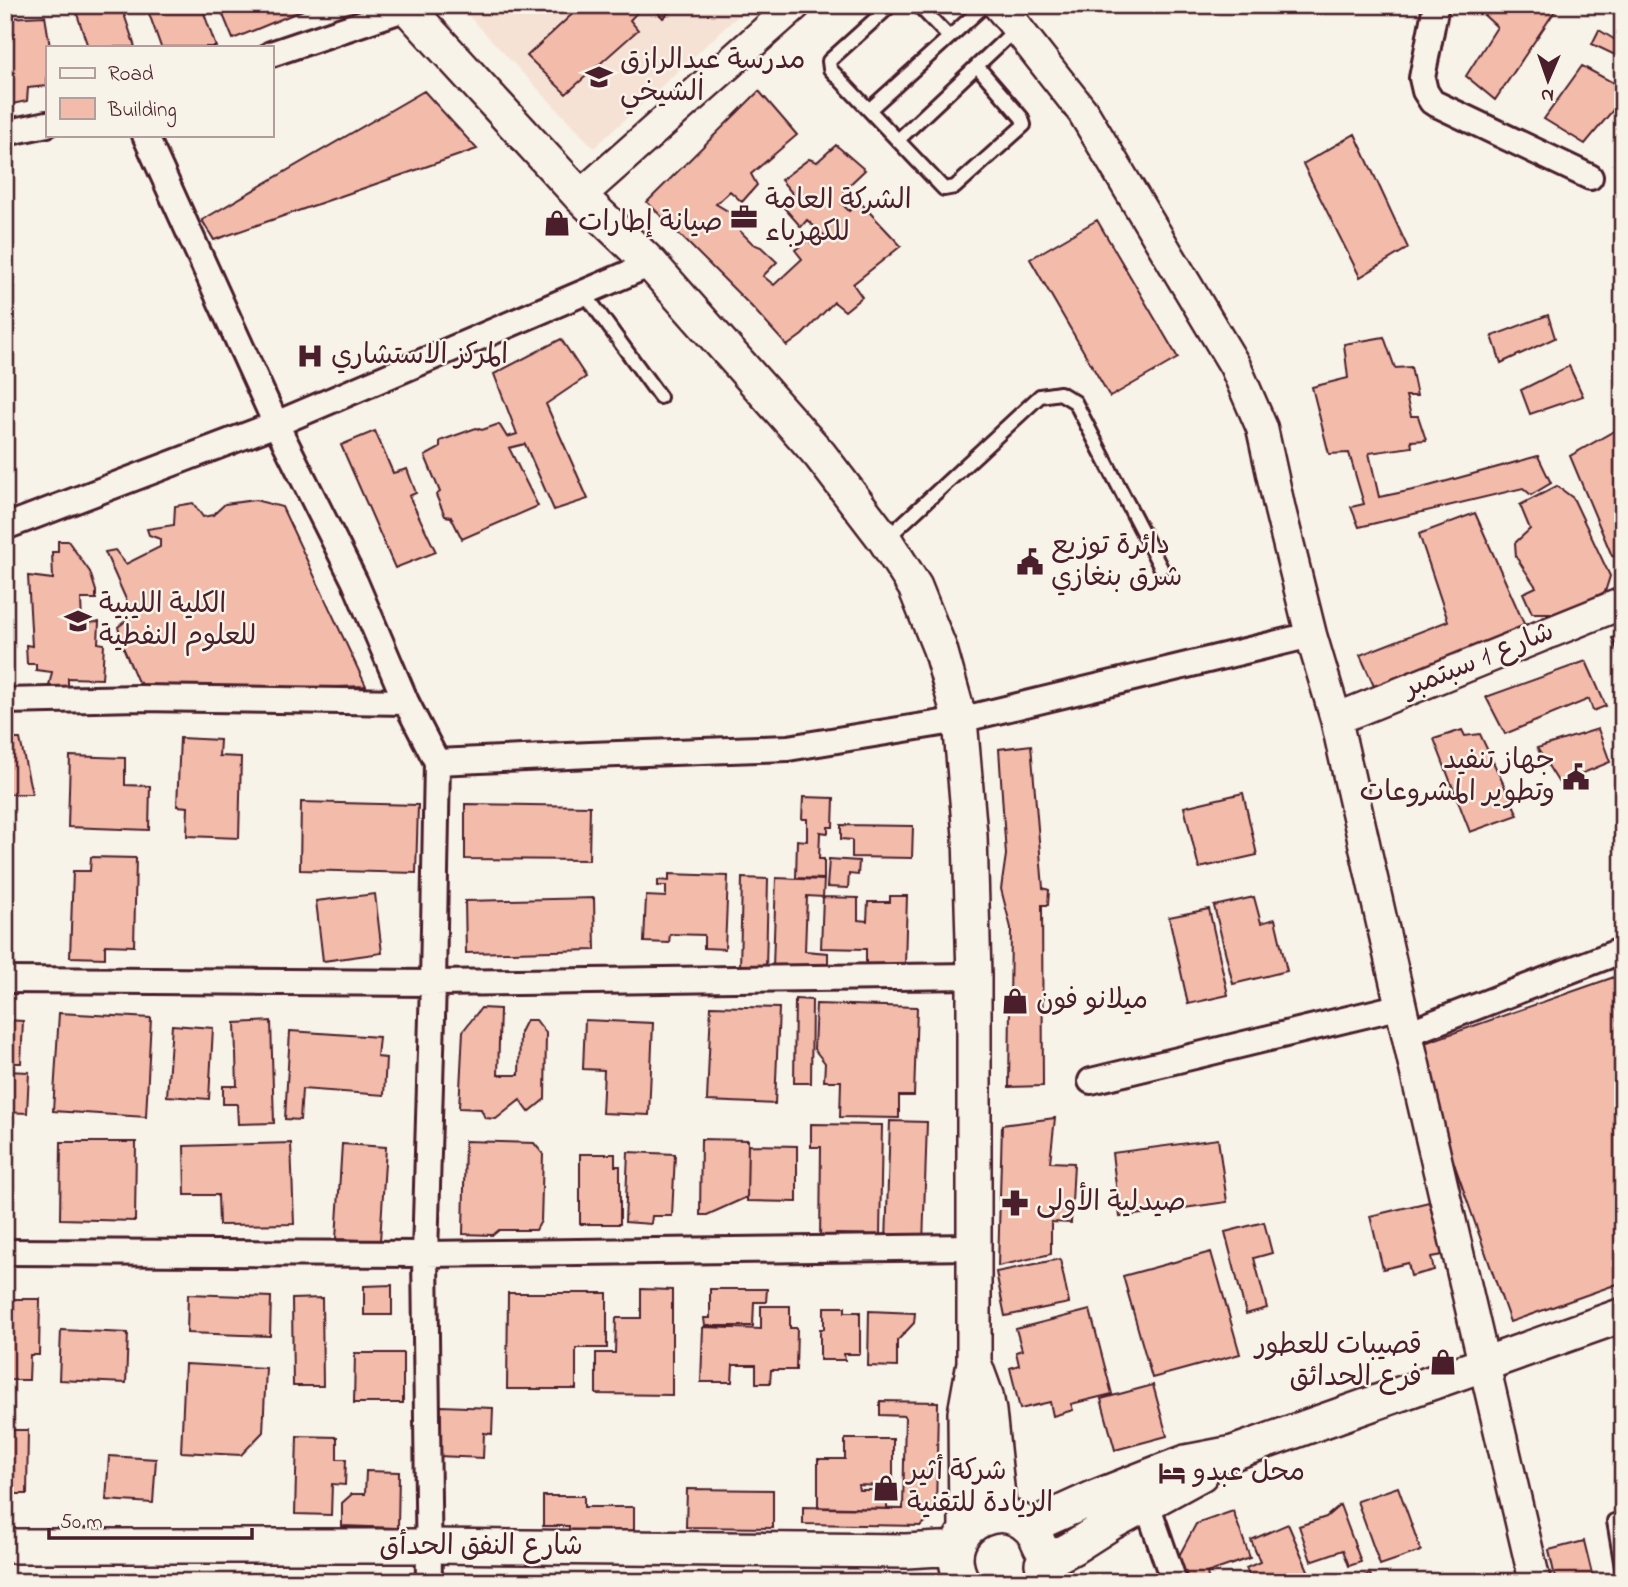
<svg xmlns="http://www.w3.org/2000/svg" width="1628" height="1587" font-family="'Indie Flower','Playpen Sans Arabic',sans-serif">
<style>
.built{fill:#f6e2d5}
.building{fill:#f3bbaa;stroke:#4a1f2b;stroke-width:2}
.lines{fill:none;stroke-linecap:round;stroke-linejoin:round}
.service-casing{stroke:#4a1f2b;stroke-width:18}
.minor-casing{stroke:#4a1f2b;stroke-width:30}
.tertiary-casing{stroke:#4a1f2b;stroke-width:35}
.secondary-casing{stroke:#4a1f2b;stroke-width:38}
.service{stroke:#f7f3e8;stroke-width:12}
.minor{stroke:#f7f3e8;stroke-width:24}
.tertiary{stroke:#f7f3e8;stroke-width:30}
.secondary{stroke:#f7f3e8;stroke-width:33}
.labels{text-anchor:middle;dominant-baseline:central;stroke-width:5;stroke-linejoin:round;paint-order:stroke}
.poi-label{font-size:28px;fill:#4a1f2b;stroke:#f7f3e8;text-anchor:start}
.street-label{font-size:28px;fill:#4a1f2b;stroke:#f7f3e8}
</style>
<rect width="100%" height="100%" fill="#f7f3e8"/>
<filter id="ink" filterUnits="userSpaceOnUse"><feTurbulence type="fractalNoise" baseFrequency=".0143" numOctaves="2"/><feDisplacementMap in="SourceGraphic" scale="14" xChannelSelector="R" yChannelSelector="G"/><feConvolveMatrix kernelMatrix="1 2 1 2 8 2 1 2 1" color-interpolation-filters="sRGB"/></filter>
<g filter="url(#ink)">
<path class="built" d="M458 5H750L594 148Z"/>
<path class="building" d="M74 5H121L135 47H88Z
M146 5H201L216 47H161Z
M219 5H299L303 10 233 39Z
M582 5H644L630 20 638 30 566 94 527 56Z
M651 5H677L663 18Z
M1473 5H1559L1495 100 1466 76 1497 27Z
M45 16 50 47H47V86L28 88 27 101 7 105 5 88V18Z
M1599 30 1622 44 1615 55 1592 44Z
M1582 66 1623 88V98L1585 144 1544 119Z
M424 91 477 149 214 240 202 220Z
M759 91 797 135 751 174 757 185 742 202 730 191 716 204 731 213 737 228 753 244 761 247 777 262 763 276 774 285 802 259 795 250 808 240 814 246 826 237 807 220 801 227 780 203 792 193 781 180 809 159 817 162 836 145 865 170 844 190 850 199 842 204 849 211 859 201 901 246 853 284 862 297 845 311 834 302 802 335 787 346 751 306 647 202Z
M1355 134 1408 248 1360 277 1303 164Z
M1097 220 1178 358 1110 397 1030 259Z
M1548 315 1555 338 1501 363 1492 336Z
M1384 337 1395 368 1411 367 1417 396H1406L1411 416H1418L1426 440 1411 441 1412 447 1369 453 1379 497 1418 489 1538 456 1551 483 1531 495 1523 488 1359 527 1351 507 1364 504 1349 453 1329 454 1312 387 1348 378 1344 344Z
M561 339 586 377 546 404 588 499 554 510 525 444 509 448 538 506 462 539 451 517 445 516 436 495 440 492 425 456 440 448V441L476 428 482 430 499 424 507 437 517 434 494 374Z
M1569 366 1583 396 1530 414 1521 390Z
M1623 426V558L1612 556 1570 456Z
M375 431 393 473 407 469 416 493 409 496 436 552 395 568 341 445Z
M1557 486 1573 498 1610 576 1605 592 1561 613H1532L1523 593 1536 587 1516 557 1515 543 1530 529 1520 505Z
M255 500 282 507 366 686 152 693 137 680 123 647 118 627 133 615 105 552 115 550 126 564 160 547V539L149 535 147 529 174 525 175 506 193 503 203 517 213 515 225 504Z
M1475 513 1525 626 1377 693 1360 655 1448 621 1419 534Z
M58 541H68L90 572 96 591V599H81L82 623 99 622 98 643 104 644 102 679 68 678V686L59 691 48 690 52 672 36 670V664H27L26 645 32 646 28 576 53 579 52 552H58Z
M1623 634V663L1612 638Z
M1586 661 1606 706 1593 711 1589 699 1505 734 1486 697Z
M1598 729 1610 762 1559 783 1537 748Z
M1462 730 1465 736 1480 734 1518 815 1470 832 1434 739Z
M180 738 220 740 219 756 241 757 239 838 187 836 188 807 177 806Z
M5 739H20L32 794H5Z
M1031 745 1043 888 1049 890 1048 905H1042L1043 1086 1009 1087 1011 928 1001 889 1006 855 999 749Z
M70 756 125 758V785L150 786 149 830 68 827Z
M1243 793 1257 855 1199 868 1184 807Z
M803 797 834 798 833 827H828V833L820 832 819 859H824V879L796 878 797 840 807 841V819H802Z
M301 802 418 805 416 873 300 870Z
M465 804 590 806 589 860 465 859Z
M841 825 913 826 912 858 852 857V840L841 839Z
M91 857 136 858 134 946 105 945V958L70 957 73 871H90Z
M829 859 859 861 858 875 849 874 848 888 827 887Z
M669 874 728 876 725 949 704 948V935L670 934 669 943 644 942 646 896 666 897V886H658V880L669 881Z
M742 878 768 879 766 970H740Z
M776 878 824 880 823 897 807 896 805 951 828 953V969L773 967Z
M375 894 382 953 323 961 316 901Z
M890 896H907L905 965 866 964V949L821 948 823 897 858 898V920L867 921 868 902H890Z
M1254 897 1261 923 1275 919 1287 971 1233 984 1214 906Z
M594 898 595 950 466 953 465 901Z
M1209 909 1228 995 1188 1004 1169 917Z
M1623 974V1282L1510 1322 1413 1047Z
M795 999 812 1000 811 1083H794Z
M816 1004 917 1007 914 1096H899V1118L840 1117 841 1081H824L825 1063 814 1049Z
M711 1006 779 1008 775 1104 707 1101Z
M481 1008 500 1009 498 1075H519L520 1032 526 1020H536L546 1033 545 1099 529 1112 520 1100 496 1119 485 1118 481 1109 459 1108 463 1031Z
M59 1013 151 1018 146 1117 53 1111Z
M5 1020 23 1021 21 1063H5Z
M585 1020 653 1023 649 1115 602 1113 604 1070 583 1069Z
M271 1021 274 1123 238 1124 237 1104H223V1086H237L235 1023Z
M172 1025 213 1028 209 1099 167 1096Z
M290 1031 379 1037 377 1057 386 1058 384 1095 302 1089 300 1120 285 1119Z
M5 1071 29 1072 27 1113 5 1112Z
M1055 1118 1050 1162 1074 1163 1071 1223 1051 1222V1254L998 1266 1002 1125Z
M890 1121 927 1122 923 1245 886 1243Z
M811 1124 882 1125 880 1235 836 1234 827 1242H820L821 1147H811Z
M701 1139 748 1140 747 1197 707 1215H700Z
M1218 1139 1227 1202 1120 1217 1112 1153Z
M465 1141 534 1143 543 1154 541 1221 536 1230H499L493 1235 463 1234Z
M61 1142H136L135 1221 60 1219Z
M291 1143 294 1224 219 1225 218 1195H185L184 1146Z
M342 1144 386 1147 380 1241 336 1239Z
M748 1145 797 1146V1202L747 1201Z
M628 1152 675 1154 672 1216H652L651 1224 625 1222Z
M5 1153H10L8 1218H5Z
M580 1154H615V1166H620V1224H580Z
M1429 1202 1443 1255 1431 1257 1434 1270 1411 1276 1408 1263 1383 1269 1370 1216Z
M1264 1222 1272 1253 1254 1258 1267 1308 1246 1314 1225 1232Z
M1211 1252 1240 1354 1152 1378 1123 1276Z
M1060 1259 1069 1303 1005 1316 996 1272Z
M392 1285V1315H364V1286Z
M641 1289 672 1290V1395L596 1394V1353H615L616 1318H641Z
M710 1289H767L766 1302H754L753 1326H705L704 1318H710Z
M508 1293H607V1348H576V1389H507Z
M188 1294 271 1297 270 1336 187 1333Z
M322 1298 323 1386H293L292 1299Z
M5 1299H40L39 1355H30L29 1380H5Z
M761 1306H790V1328H797L796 1370H771L770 1383H756V1365H733L732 1382H701L703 1327 761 1329Z
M824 1307H845V1312H860V1354H844L845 1360H820V1329H824Z
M1090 1310 1112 1394 1071 1404 1073 1410 1053 1416 1050 1402 1020 1409 1010 1368 1019 1365 1016 1352 1022 1350 1016 1329Z
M869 1311 915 1313 914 1323 897 1341V1367L868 1366Z
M61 1330 128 1333 126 1383 59 1380Z
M355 1353H403V1403H354Z
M185 1364 266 1368 263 1432 241 1455 181 1452Z
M1153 1385 1167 1436 1115 1450 1101 1399Z
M880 1401 938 1402 936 1512 921 1526 803 1524V1507L903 1509 905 1416 880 1415Z
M441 1406 493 1408 492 1434 484 1433 483 1458 438 1456Z
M5 1430H28L27 1494H5Z
M297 1436 337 1437V1459H346L345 1485 332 1484 331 1515 295 1514Z
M845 1439H893V1479H883V1486L858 1485 859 1490H887V1509L818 1508V1459H845Z
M109 1456 156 1459 153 1503 106 1500Z
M366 1471 399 1472 398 1528 342 1526V1503L352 1494H365Z
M1398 1487 1421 1551 1380 1565 1357 1501Z
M687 1489 773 1490V1528L686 1527Z
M543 1496H584V1507H634V1532L569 1531V1526H543Z
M1340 1505 1361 1562 1349 1566 1343 1550 1311 1561 1299 1526 1326 1517Z
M1233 1511 1250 1558 1207 1573 1209 1582H1180L1174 1565 1196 1524Z
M1288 1524 1313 1582H1252L1246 1568 1260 1562 1251 1540Z
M1584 1541 1594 1582H1556L1549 1550Z
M1370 1574 1373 1582H1357L1356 1579Z"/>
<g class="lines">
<g class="service-casing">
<path id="service" d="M891 5 829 61 830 69 944 189 955 187 1024 125 1022 118 977 66
M918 5 949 37
M869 110 985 5
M898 140 1017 28
M585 294 660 397
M886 539 1040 396 1060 393 1075 402 1161 568
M1614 1521 1623 1573"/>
</g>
<g class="minor-casing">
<path id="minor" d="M1436 5 1422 78 1425 91 1432 102 1590 177
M271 54 407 8
M5 133 47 124
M145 135 276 424 355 582 406 702 437 762 433 983 425 1254 429 1582
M5 527 276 424 651 264
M5 701 139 698 406 702
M437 762 590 755 788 748 960 720 1311 635
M5 980 433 983 974 976
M1408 1033 1623 950
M1091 1081 1402 1006
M5 1252 425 1254 975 1247
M1147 1504 1174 1582"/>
</g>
<g class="tertiary-casing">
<path id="tertiary" d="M998 5 1010 19 1083 112 1235 366 1262 428 1280 510 1311 635 1336 719 1415 1069 1535 1582
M580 196 795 5
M1336 719 1623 603"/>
</g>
<g class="secondary-casing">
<path id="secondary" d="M405 5 580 196 651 264 820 455 885 540 915 587 940 649 960 720 970 835 974 976V1363L965 1413 966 1530
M975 1365 986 1395 989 1411 1000 1515
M1029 1527 1093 1498 1162 1471 1186 1462 1233 1453 1623 1315
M5 1546H430L906 1551 957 1548
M1042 1564 1072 1548 1111 1523 1201 1474
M963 1582C931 1524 1019 1486 1040 1546"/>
</g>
<use href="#service" class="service"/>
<use href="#minor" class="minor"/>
<use href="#tertiary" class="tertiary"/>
<use href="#secondary" class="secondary"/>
</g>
</g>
<defs>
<g id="school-bare" transform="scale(2.1)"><path d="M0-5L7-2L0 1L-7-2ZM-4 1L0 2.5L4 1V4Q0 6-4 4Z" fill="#4a1f2b" stroke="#f7f3e8" stroke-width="2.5" paint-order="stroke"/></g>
<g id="office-bare" transform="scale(2.1)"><path d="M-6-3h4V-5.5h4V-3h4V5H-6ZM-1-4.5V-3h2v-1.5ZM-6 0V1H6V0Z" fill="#4a1f2b" stroke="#f7f3e8" stroke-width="2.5" paint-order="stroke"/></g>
<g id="shop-bare" transform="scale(2.1)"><path d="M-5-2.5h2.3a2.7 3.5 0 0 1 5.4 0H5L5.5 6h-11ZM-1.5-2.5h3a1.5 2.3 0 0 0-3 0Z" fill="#4a1f2b" stroke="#f7f3e8" stroke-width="2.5" paint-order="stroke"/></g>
<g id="hospital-bare" transform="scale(2.1)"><path d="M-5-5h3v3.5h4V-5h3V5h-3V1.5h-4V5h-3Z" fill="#4a1f2b" stroke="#f7f3e8" stroke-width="2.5" paint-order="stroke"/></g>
<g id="civic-bare" transform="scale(2.1)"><path d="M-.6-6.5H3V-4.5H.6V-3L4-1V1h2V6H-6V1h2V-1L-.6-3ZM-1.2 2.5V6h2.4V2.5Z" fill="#4a1f2b" stroke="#f7f3e8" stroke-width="2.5" paint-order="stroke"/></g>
<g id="university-bare" transform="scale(2.1)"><path d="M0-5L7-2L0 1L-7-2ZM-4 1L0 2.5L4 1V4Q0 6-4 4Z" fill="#4a1f2b" stroke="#f7f3e8" stroke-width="2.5" paint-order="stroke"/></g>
<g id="pharmacy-bare" transform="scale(2.1)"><path d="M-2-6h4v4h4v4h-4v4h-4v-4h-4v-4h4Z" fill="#4a1f2b" stroke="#f7f3e8" stroke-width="2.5" paint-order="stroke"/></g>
<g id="hotel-bare" transform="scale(2.1)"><path d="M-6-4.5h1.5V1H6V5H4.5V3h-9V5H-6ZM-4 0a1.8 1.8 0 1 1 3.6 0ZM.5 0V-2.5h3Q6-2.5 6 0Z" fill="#4a1f2b" stroke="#f7f3e8" stroke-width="2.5" paint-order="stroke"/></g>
</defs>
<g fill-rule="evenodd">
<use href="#school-bare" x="599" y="77"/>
<use href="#office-bare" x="744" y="217"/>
<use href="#shop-bare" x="557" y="223"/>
<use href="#hospital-bare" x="310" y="356"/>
<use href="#civic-bare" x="1030" y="562"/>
<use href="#university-bare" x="78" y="621"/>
<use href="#civic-bare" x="1576" y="777"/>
<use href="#shop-bare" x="1015" y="1001"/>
<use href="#pharmacy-bare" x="1015" y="1203"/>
<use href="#shop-bare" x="1443" y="1362"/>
<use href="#hotel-bare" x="1172" y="1473"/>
<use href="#shop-bare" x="886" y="1488"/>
</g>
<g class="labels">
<g class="poi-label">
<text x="620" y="61">مدرسة عبدالرازق<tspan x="620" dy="32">الشيخي</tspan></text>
<text x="765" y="201">الشركة العامة<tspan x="765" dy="32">للكهرباء</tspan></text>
<text x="578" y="223">صيانة إطارات</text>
<text x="331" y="356">المركز الاستشاري</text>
<text x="1051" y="546">دائرة توزيع<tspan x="1051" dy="32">شرق بنغازي</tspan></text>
<text x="99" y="605">الكلية الليبية<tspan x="99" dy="32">للعلوم النفطية</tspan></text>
<text x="1555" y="761" text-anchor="end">جهاز تنفيد<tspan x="1555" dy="32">وتطوير المشروعات</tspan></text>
<text x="1036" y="1001">ميلانو فون</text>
<text x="1036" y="1203">صيدلية الأولى</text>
<text x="1422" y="1346" text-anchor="end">قصيبات للعطور<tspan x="1422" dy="32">فرع الحدائق</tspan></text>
<text x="907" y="1472">شركة أثير<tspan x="907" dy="32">الريادة للتقنية</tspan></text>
<text x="1193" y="1473">محل عبدو</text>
</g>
<g class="street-label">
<text transform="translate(1479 661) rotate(-22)">شارع 1 سبتمبر</text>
<text x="481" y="1547">شارع النفق الحدأق</text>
</g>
</g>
<rect width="1628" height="1587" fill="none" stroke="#f7f3e8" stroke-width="28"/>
<rect x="14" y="14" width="1600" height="1559" fill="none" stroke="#4a1f2b" stroke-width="2.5" filter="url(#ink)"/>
<rect x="46" y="46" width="228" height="91" fill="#f7f3e8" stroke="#b29e9c" stroke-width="2"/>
<rect x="60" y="68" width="35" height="10" fill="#f7f3e8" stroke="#b29e9c" stroke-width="2"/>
<text x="108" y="80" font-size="21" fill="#4a1f2b">Road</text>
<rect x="60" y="98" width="35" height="21" fill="#f3bbaa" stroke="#b29e9c" stroke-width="2"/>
<text x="108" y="116" font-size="21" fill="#4a1f2b">Building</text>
<g transform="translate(1548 80) rotate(182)" stroke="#f7f3e8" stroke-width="5" paint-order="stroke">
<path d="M0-5L12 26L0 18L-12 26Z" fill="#4a1f2b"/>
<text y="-10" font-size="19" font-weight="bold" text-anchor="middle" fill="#4a1f2b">N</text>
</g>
<path d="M49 1528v10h203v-10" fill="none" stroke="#4a1f2b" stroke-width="3.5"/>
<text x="60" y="1528" font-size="21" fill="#4a1f2b" stroke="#f7f3e8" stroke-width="5" paint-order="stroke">50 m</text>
</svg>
